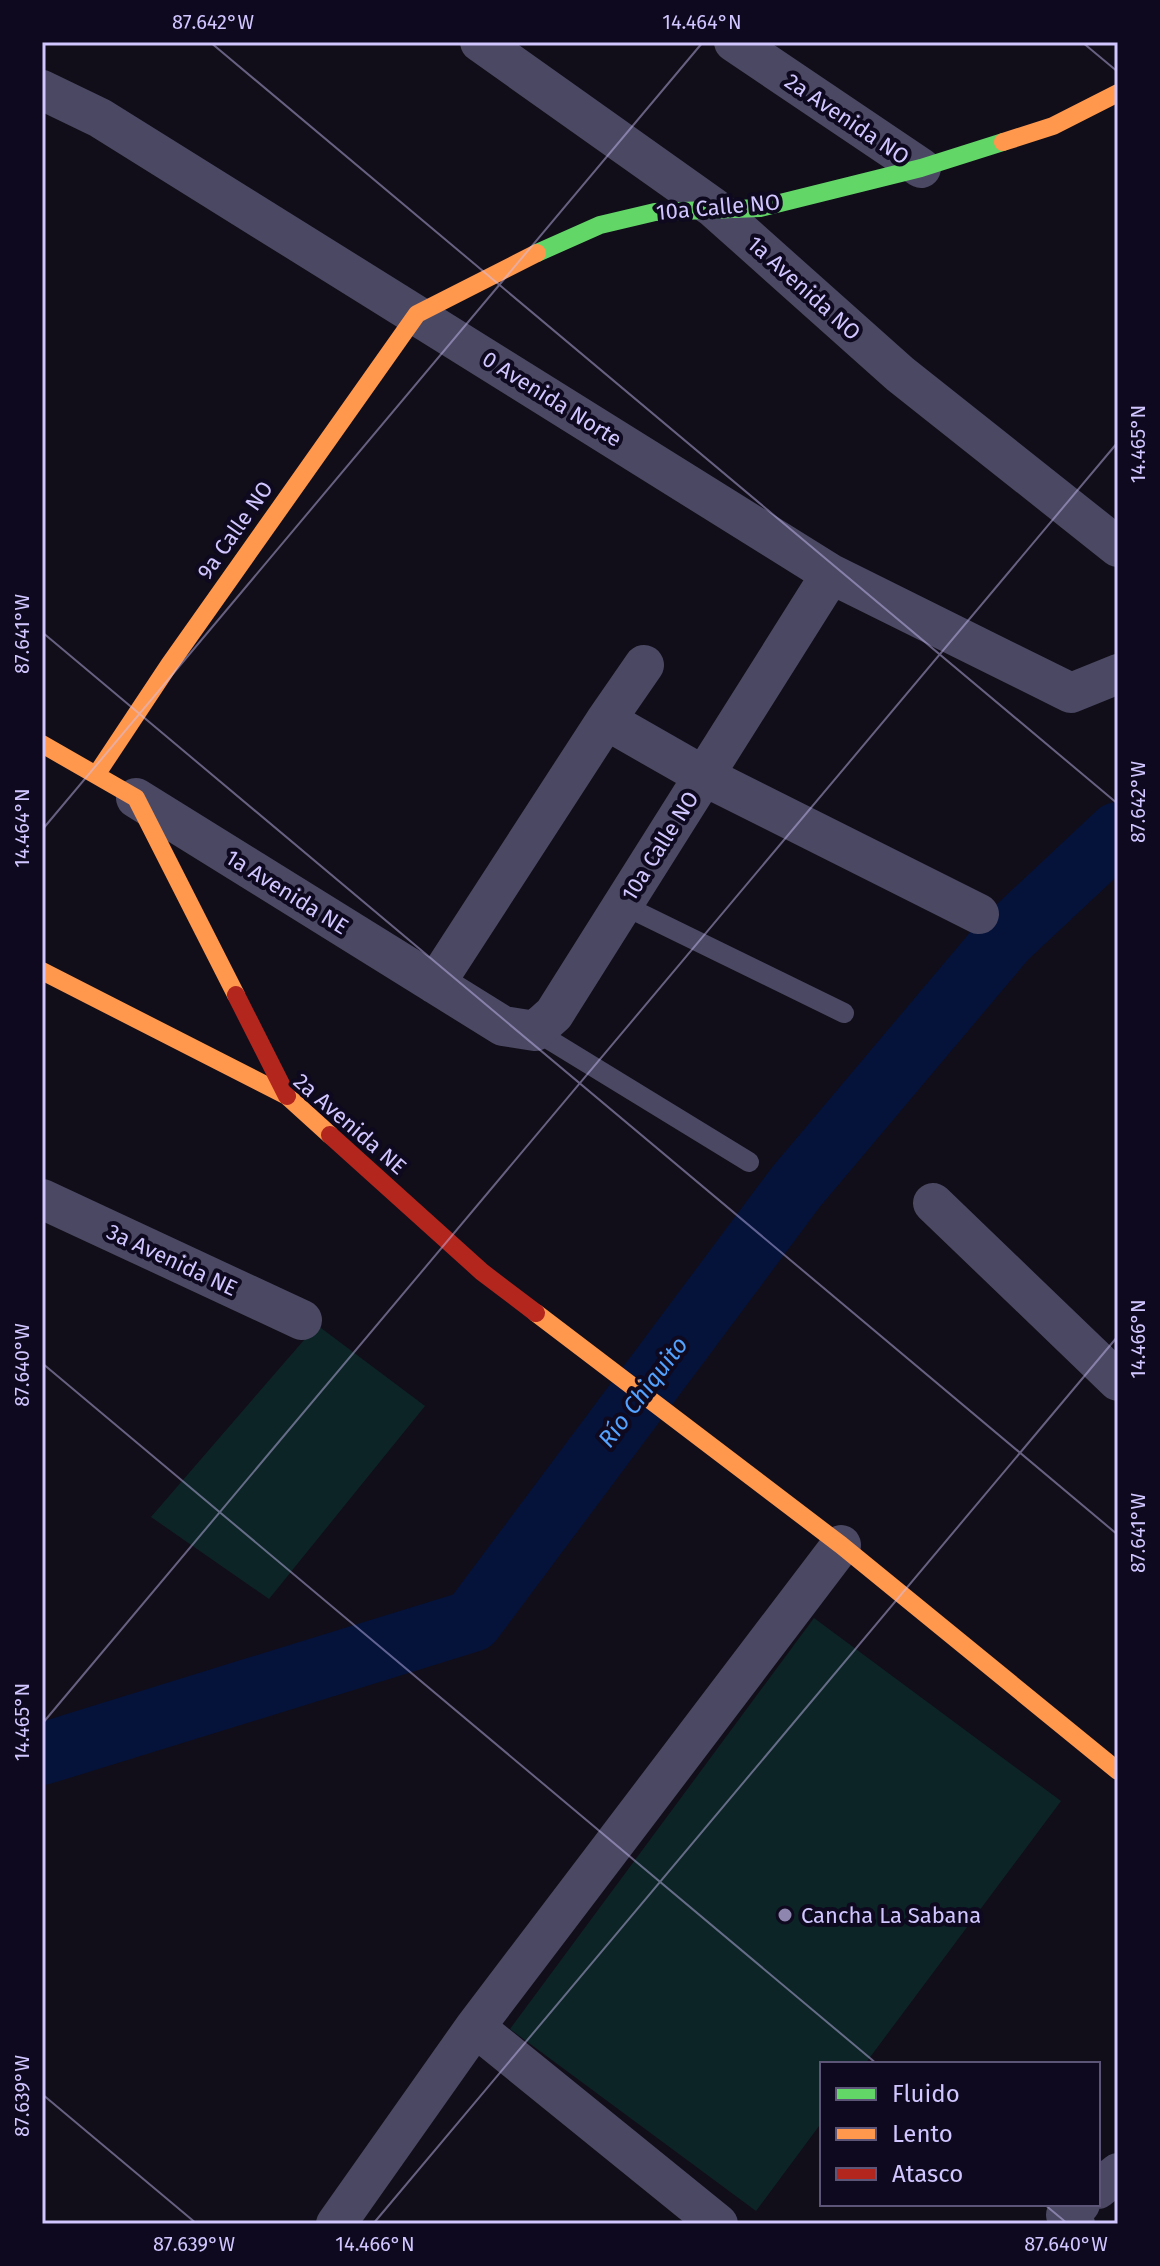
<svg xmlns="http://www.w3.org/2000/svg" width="1160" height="2266" font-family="'Fira Sans',sans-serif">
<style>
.green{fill:#0d2426}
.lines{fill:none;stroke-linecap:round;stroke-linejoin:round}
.river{stroke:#05133a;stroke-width:62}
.lane{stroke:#4b4863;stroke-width:20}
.street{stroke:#4b4863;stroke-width:40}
.fast{stroke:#63d668;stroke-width:18}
.slow{stroke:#ff974d;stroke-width:18}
.jam{stroke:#b3261e;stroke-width:18}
.ticks{fill:none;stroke:#d1c6ff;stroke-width:2;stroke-opacity:0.45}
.poi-dot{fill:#8e86ae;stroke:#0e091e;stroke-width:3}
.labels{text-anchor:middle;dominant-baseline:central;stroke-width:8;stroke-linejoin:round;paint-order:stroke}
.street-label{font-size:22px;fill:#d1c6ff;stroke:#0e091e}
.poi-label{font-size:22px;fill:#d1c6ff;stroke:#0e091e;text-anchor:start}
.water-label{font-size:24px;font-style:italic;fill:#54a2ff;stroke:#0e091e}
.neatline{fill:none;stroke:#d1c6ff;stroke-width:3}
.ticks-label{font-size:20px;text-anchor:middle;fill:#d1c6ff}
</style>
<rect width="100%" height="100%" fill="#110e19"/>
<path class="green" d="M317 1325 425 1406 269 1599 151 1517Z
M814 1618 1061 1801 865 2064H822V2122L756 2211 510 2029Z"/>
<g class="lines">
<path class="river" d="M42 1754 472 1621 796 1187 1005 939 1118 833"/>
<path class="lane" d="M623 905 844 1013
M535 1031 749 1162"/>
<path class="street" d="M480 42 714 208 900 374 1118 547
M734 42 921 168
M42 90 100 118 831 574 1071 693 1118 674
M606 720 704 776 979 914
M136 798 503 1026 535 1031 554 1014 831 574
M435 984 606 720 644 665
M42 1199 302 1320
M933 1203 1118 1381
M475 2027 718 2224
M1098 2189 1118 2173
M336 2224 475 2027 841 1545
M1075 2224 1066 2215 1080 2204"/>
<path class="fast" d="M537 253 600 225 655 212 760 208 921 168 1003 142"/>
<path class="slow" d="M1003 142 1053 126 1118 93
M42 744 136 798 236 995
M96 775 169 665 417 314 537 253
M42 971 287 1096 330 1135
M536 1313 841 1545 1118 1771"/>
<path class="jam" d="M236 995 287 1096
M330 1135 482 1272 536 1313"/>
</g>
<path class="ticks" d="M210 42 1118 804M1082 42 1118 72M42 632 1118 1535M42 830 703 42M42 1363 877 2064M42 1724 1118 442M42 2094 197 2224M1044 2204 1068 2224M373 2224 1118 1336"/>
<circle class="poi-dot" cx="785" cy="1915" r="8"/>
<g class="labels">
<g class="street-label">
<text transform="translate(847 119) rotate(34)">2a Avenida NO</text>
<text transform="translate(718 207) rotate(-5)">10a Calle NO</text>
<text transform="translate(804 288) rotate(42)">1a Avenida NO</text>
<text transform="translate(552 399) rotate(32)">0 Avenida Norte</text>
<text transform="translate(235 530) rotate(-55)">9a Calle NO</text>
<text transform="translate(660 846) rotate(-58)">10a Calle NO</text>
<text transform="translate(287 892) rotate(32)">1a Avenida NE</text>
<text transform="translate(350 1124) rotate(41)">2a Avenida NE</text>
<text transform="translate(172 1260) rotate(25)">3a Avenida NE</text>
</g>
<g class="poi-label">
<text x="801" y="1915">Cancha La Sabana</text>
</g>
<g class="water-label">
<text transform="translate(643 1392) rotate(-53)">Río Chiquito</text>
</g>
</g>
<rect width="1160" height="2266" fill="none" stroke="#0e091e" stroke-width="88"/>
<rect x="820" y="2062" width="280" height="144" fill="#0e091e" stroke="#5c5578" stroke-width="2"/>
<rect x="836" y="2088" width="40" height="12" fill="#63d668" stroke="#5c5578" stroke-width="2"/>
<text x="892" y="2102" font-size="24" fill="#d1c6ff">Fluido</text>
<rect x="836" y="2128" width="40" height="12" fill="#ff974d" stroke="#5c5578" stroke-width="2"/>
<text x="892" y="2142" font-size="24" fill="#d1c6ff">Lento</text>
<rect x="836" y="2168" width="40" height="12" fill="#b3261e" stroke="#5c5578" stroke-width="2"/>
<text x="892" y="2182" font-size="24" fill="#d1c6ff">Atasco</text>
<rect x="44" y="44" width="1072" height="2178" class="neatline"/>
<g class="ticks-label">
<text x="213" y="29">87.642°W</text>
<text x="702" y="29">14.464°N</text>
<text transform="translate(1138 444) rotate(-90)" y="7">14.465°N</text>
<text transform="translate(22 634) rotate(-90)" y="7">87.641°W</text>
<text transform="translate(1138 802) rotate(-90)" y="7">87.642°W</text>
<text transform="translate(22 828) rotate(-90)" y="7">14.464°N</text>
<text transform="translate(1138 1339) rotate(-90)" y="7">14.466°N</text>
<text transform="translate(22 1365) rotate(-90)" y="7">87.640°W</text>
<text transform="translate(1138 1533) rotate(-90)" y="7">87.641°W</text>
<text transform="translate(22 1722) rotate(-90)" y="7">14.465°N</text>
<text transform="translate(22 2096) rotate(-90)" y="7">87.639°W</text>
<text x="194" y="2251">87.639°W</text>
<text x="375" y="2251">14.466°N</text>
<text x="1066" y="2251">87.640°W</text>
</g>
</svg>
